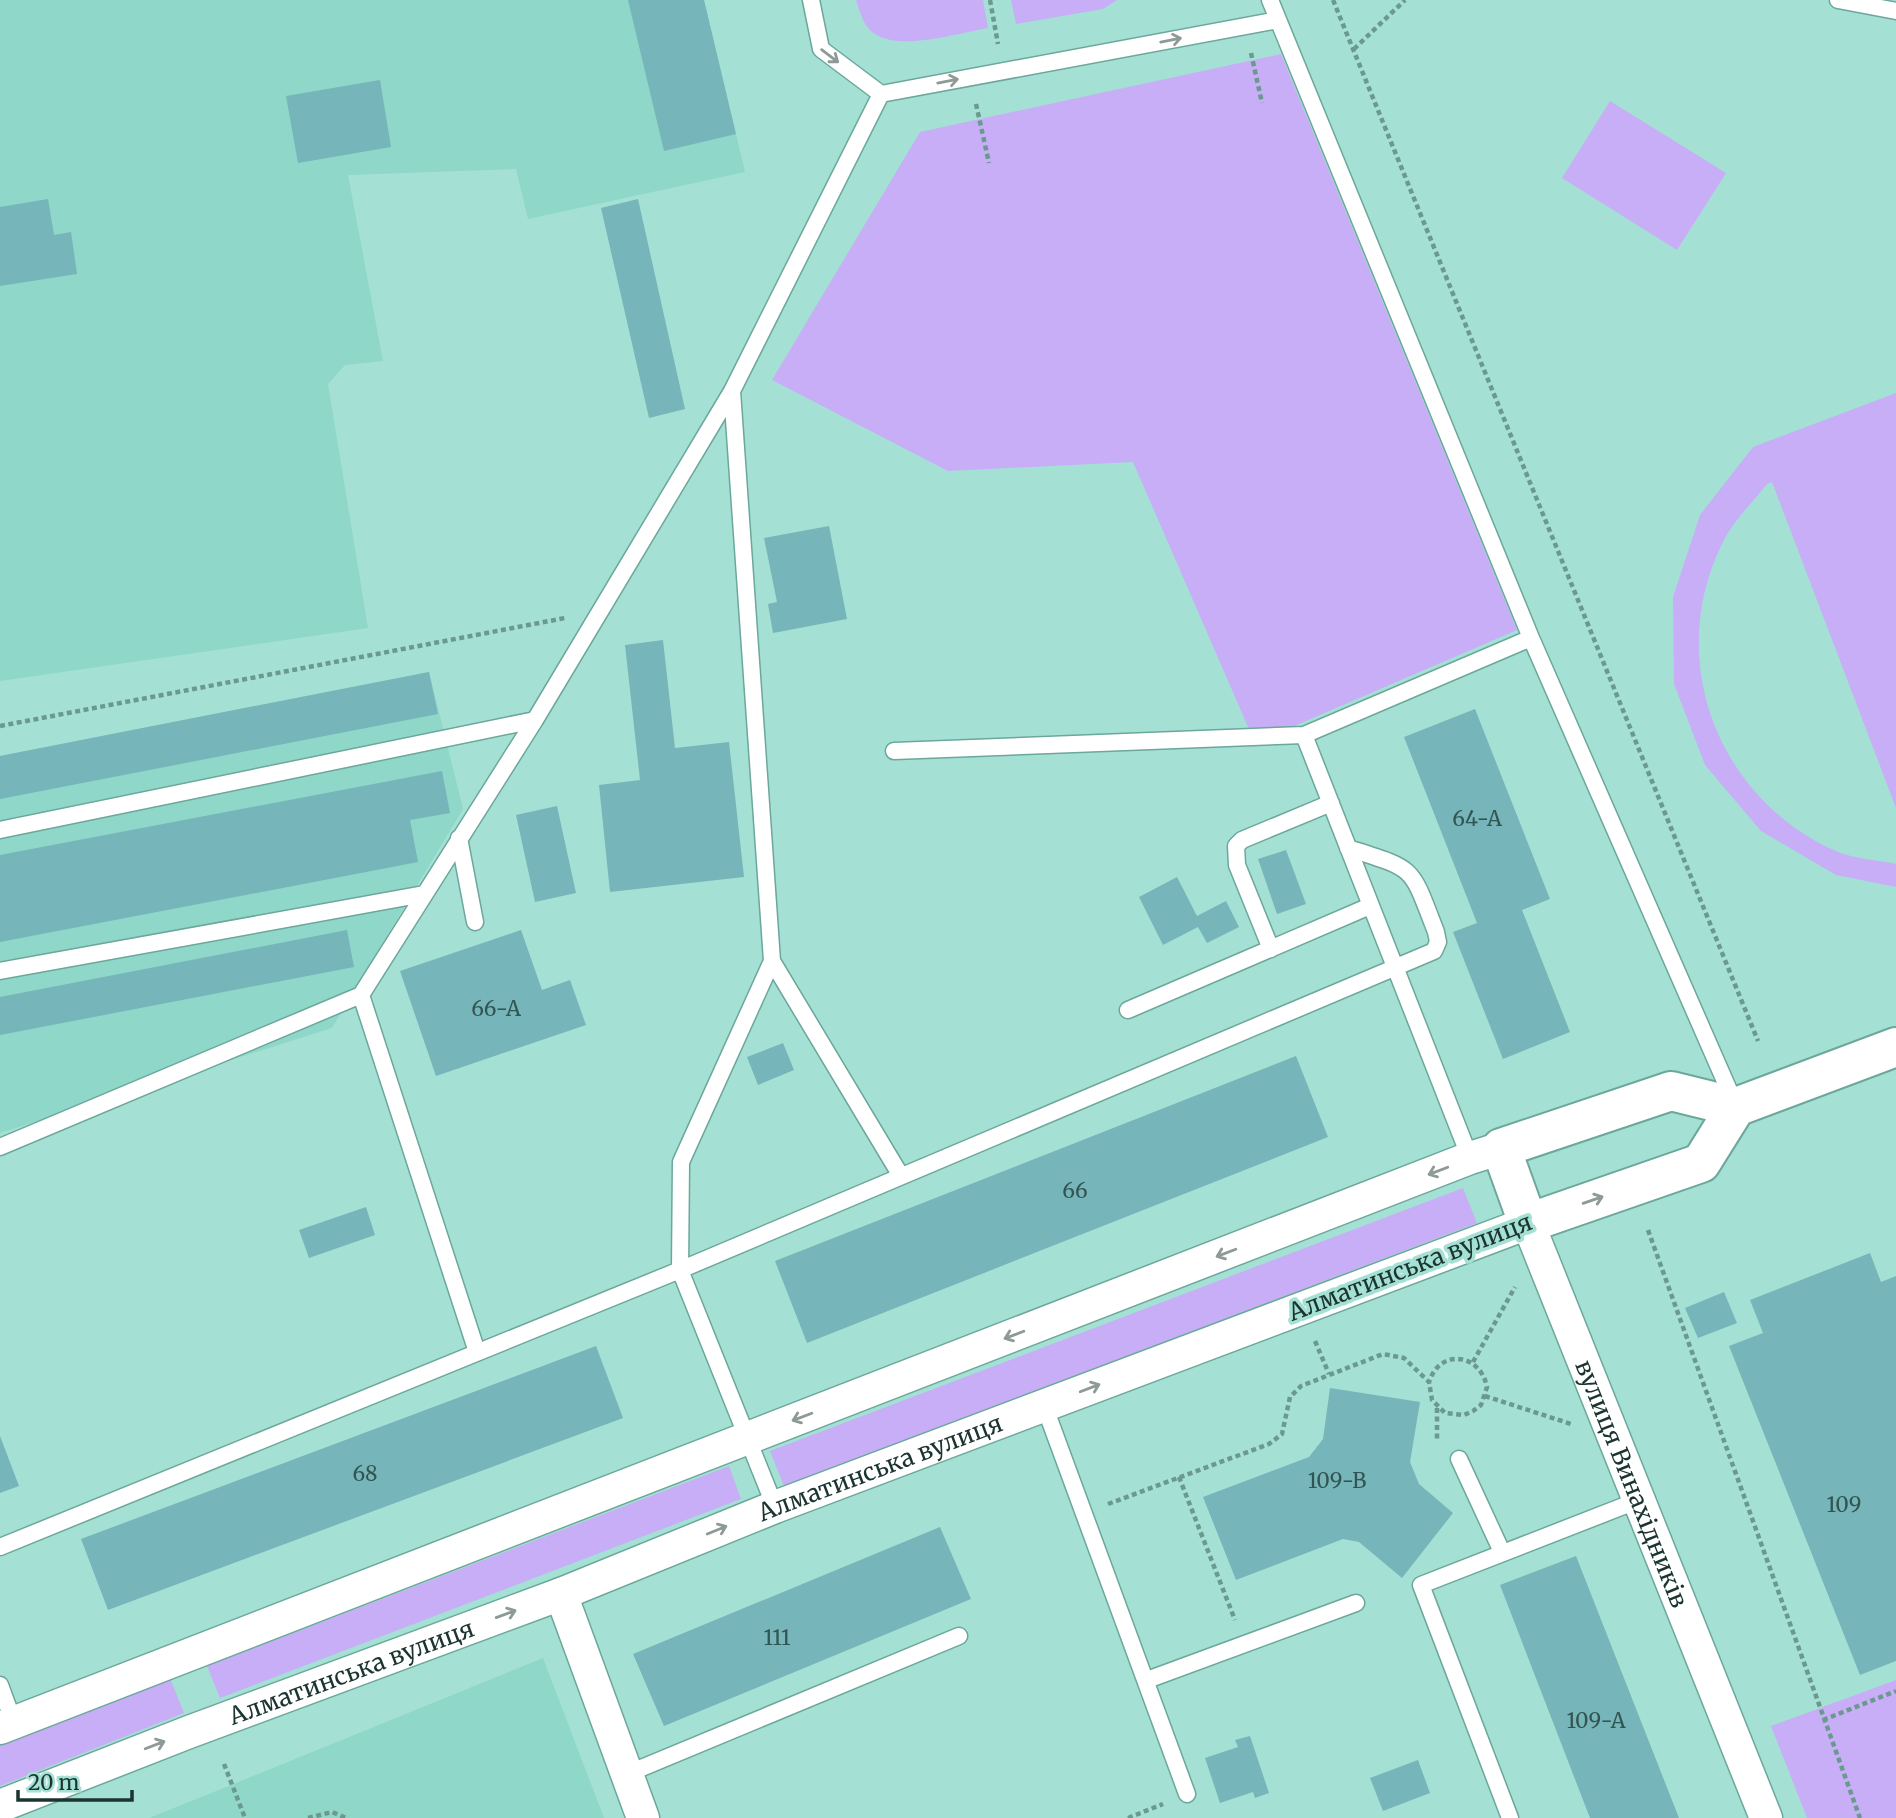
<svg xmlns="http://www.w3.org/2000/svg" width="1896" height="1818" font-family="Merriweather,serif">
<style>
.built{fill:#8fd7c8}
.green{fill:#c7aef7}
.building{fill:#76b5b9}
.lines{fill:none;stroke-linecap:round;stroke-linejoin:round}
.service-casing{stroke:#6ca79b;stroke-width:19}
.minor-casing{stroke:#6ca79b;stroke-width:35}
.tertiary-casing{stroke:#6ca79b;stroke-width:42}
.path{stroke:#6b9990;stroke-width:4.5;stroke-dasharray:5 3.5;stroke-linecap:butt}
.service{stroke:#fff;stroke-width:16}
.minor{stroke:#fff;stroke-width:32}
.tertiary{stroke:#fff;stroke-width:38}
.oneway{stroke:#8d9a97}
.labels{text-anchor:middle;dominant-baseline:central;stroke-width:7;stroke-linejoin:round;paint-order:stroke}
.number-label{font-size:21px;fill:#325452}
.street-label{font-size:24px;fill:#1b342f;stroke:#a4e1d4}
</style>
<rect width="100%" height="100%" fill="#a4e1d4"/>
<path class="built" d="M0 0H704L745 172 528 219 516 169 348 175 383 361 345 365 328 384 368 628 0 681Z
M429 672 463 809 332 1028 0 1133V756Z
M543 1658 604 1818H149L231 1785Z"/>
<path class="green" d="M856 0H983L988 28C957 33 894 54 870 30 863 24 859 9 856 0Z
M1011 0H1117L1103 9 1016 24Z
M1281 54 1517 630 1255 743 1133 462 948 471 772 380 920 132Z
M1610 101 1726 173 1677 250 1562 178Z
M1896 393V808L1772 482 1767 484C1753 502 1732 522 1722 544 1664 661 1719 801 1838 852 1855 859 1878 860 1896 864V887L1836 875 1761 831 1705 765 1674 684 1673 597 1700 515 1753 447Z
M1463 1188 1477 1223 784 1486 770 1451Z
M729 1466 741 1499 220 1698 207 1666Z
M170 1678 184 1713 0 1786V1743Z
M1896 1680V1818H1807L1771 1726Z"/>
<path class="building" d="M628 0H704L736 134 664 151Z
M380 80 391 147 298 163 286 96Z
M48 199 54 235 71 232 77 274 0 286V207Z
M638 199 685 409 649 418 601 208Z
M829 526 847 619 773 633 768 604 777 602 764 538Z
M663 640 675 748 729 742 744 877 610 892 599 785 640 780 625 645Z
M429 672 438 714 0 799V756Z
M1475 709 1550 899 1522 910 1570 1032 1503 1059 1453 932 1477 923 1404 737Z
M442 771 450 813 410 820 418 862 0 942V855Z
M557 806 576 893 535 902 516 815Z
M1286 850 1306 904 1277 914 1258 859Z
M1177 877 1197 916 1226 901 1239 927 1207 943 1198 927 1163 945 1139 897Z
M347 930 354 967 0 1035V997Z
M521 930 542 990 570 980 586 1025 436 1076 400 971Z
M783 1043 794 1070 758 1085 747 1057Z
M1296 1056 1328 1137 807 1343 775 1261Z
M366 1207 375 1235 309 1258 299 1230Z
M1870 1253 1881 1282 1896 1276V1661L1860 1675 1729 1346 1763 1333 1750 1300Z
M1724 1292 1737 1323 1698 1338 1685 1308Z
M596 1346 623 1418 108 1610 81 1539Z
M1330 1388 1420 1402 1410 1462 1419 1484 1453 1513 1402 1578 1359 1542 1343 1539 1236 1580 1203 1497 1309 1457 1323 1439Z
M0 1436 19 1486 0 1493Z
M940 1527 971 1599 664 1726 633 1654Z
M1576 1556 1679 1818H1590L1500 1585Z
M1250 1736 1269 1793 1255 1798 1253 1792 1220 1803 1205 1758 1238 1747 1235 1740Z
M1418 1760 1430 1793 1383 1811 1370 1778Z"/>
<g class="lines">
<g class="service-casing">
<path id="service" d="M811 0 821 49 881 94 1278 20
M1270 0 1531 638 1735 1104
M1838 0 1896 11
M732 391 772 961 901 1176
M894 751 1304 735
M0 830 535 720
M459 838 475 922
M1271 949 1237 865 1236 846 1242 840 1331 803
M772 961 681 1162 680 1270 775 1507
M0 971 424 894
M1128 1010 1370 906
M0 1147 361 995
M1470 1158 1304 735 1531 638
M477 1352 361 995 535 720 732 391 881 94
M1044 1405 1187 1794
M1459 1459 1502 1552
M0 1547 680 1270 1434 951 1438 942 1436 932C1410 865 1417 870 1348 848
M1147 1680 1356 1603
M0 1685 14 1723
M627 1774 959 1636
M1510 1818 1421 1585 1639 1500"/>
</g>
<g class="minor-casing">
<g id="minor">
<path d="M561 1594 643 1818"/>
<path d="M0 1728 1470 1158 1524 1141"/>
<path id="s1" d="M0 1806 189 1732 561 1594 775 1507 1528 1223 1766 1818"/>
</g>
</g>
<g class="tertiary-casing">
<path id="tertiary" d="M1736 1107 1701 1163 1528 1223 1501 1148 1671 1091 1736 1107 1896 1047"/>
</g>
<path class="path" d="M990 0 998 44
M1333 0 1758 1041
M1354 49 1405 0
M1251 53 1262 103
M976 104 989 163
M0 726 565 618
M1648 1230 1860 1818
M1315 1341 1329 1374
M1473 1362 1515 1287
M1485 1396 1571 1424
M1437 1408V1442
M1179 1477 1235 1620
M1108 1504 1269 1444 1282 1434 1290 1397 1301 1386 1383 1354 1404 1358 1429 1382 1432 1400 1445 1413 1464 1415 1473 1411 1481 1405 1487 1387C1480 1353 1440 1348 1429 1382
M1823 1720 1896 1691
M224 1764 245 1818
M308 1818 332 1812 346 1818
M1128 1818 1163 1804"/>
<use href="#service" class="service"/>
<use href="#minor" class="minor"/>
<use href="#tertiary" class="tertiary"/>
</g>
<defs><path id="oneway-shaft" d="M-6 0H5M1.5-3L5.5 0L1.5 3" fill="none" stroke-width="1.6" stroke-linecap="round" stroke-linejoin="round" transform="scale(1.75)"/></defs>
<g class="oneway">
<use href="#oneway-shaft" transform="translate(1171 40) rotate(-11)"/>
<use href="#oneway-shaft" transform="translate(830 56) rotate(37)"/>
<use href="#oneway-shaft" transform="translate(948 81) rotate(-11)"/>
<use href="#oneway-shaft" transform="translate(1438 1171) rotate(159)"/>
<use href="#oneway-shaft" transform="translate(1593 1200) rotate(-19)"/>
<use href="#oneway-shaft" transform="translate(1226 1253) rotate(159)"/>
<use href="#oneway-shaft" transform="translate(1014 1335) rotate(159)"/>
<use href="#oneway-shaft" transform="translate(1090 1388) rotate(-21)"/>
<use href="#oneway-shaft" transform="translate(802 1417) rotate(159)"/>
<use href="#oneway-shaft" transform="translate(717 1530) rotate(-22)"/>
<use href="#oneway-shaft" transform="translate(506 1614) rotate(-20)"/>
<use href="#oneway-shaft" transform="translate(155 1745) rotate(-21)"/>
</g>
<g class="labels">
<g class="number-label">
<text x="1477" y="818">64-А</text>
<text x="496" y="1008">66-А</text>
<text x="1075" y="1190">66</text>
<text x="365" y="1473">68</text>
<text x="1337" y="1480">109-В</text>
<text x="1844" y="1504">109</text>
<text x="777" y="1637">111</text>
<text x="1596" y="1720">109-А</text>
</g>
<g class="street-label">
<text transform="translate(1410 1267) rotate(-21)">Алматинська вулиця</text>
<text stroke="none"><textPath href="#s1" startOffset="943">Алматинська вулиця</textPath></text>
<text stroke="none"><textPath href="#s1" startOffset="1916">вулиця Винахідників</textPath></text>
<text stroke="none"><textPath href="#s1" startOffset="376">Алматинська вулиця</textPath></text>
</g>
</g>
<path d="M18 1790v10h114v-10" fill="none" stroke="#1b342f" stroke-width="3.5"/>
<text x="28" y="1790" font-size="21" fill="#1b342f" stroke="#a4e1d4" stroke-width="5" paint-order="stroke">20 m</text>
</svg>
